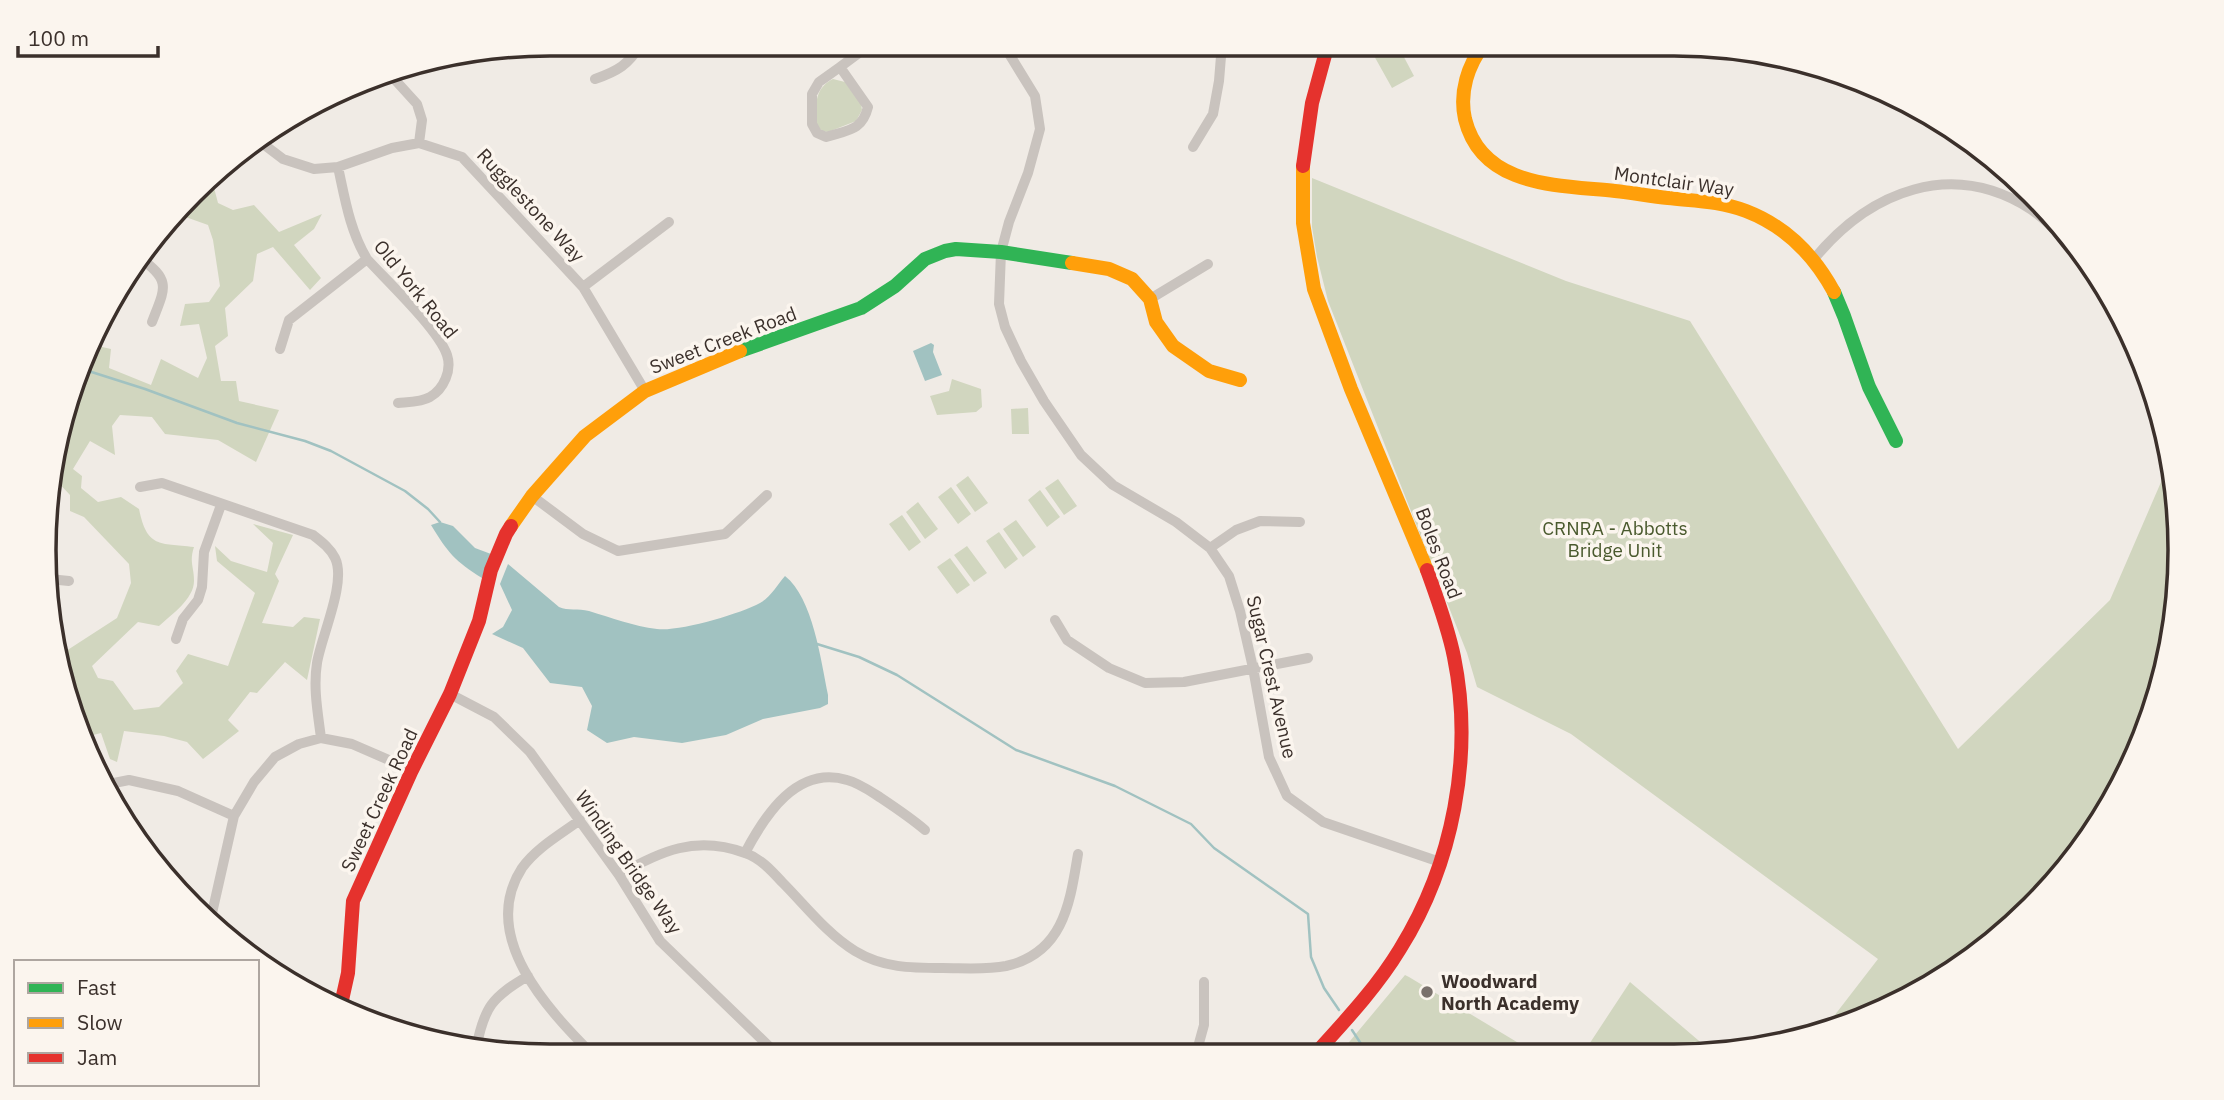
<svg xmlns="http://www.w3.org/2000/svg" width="2224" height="1100" font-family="'IBM Plex Sans',sans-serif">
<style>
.green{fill:#d1d6bf}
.water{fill:#a1c2c1}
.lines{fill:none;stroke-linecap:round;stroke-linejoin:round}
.stream{stroke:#a1c2c1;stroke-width:2.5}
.street{stroke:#c9c3be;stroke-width:10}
.fast{stroke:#30b455;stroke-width:14}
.slow{stroke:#ff9f0a;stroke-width:14}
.jam{stroke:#e5322d;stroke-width:14}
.poi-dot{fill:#7a716c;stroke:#fbf5ee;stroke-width:2.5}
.labels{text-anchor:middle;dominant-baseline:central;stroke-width:7;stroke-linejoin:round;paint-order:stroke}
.street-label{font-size:19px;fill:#3b302b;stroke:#fbf5ee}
.park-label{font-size:19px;fill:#4a5a2e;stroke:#fbf5ee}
.poi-label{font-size:19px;font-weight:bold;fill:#3b302b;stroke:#fbf5ee;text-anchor:start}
.rim{fill:none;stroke:#3b302b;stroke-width:3.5}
</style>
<rect width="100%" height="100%" fill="#f0ebe5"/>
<path class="green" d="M1397 44 1414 76 1392 88 1368 45Z
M833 79 845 82 861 104 862 110 856 121 828 132 822 131 817 126C816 107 813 89 833 79Z
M1312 178 1566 281 1690 321 1958 749 2110 600 2171 459 2180 550 2170 649 2142 744 2076 858 1982 951 1868 1018 1824 1029 1878 959 1571 734 1477 687 1467 653 1328 301 1317 257 1312 227Z
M213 184 218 203 233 210 254 205 279 232 322 214 314 229 294 245 321 278 310 290 273 247 257 254 253 281 225 308 228 336 215 346 221 381H236L239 401 279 410 256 462 218 440 165 434 152 417 120 415 112 426 115 455 90 441 73 469 82 476 81 488 98 502 121 497 139 509C147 548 159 543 194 547 189 562 194 567 194 581 194 599 171 615 159 626L138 622 92 666 98 678 113 681 134 710 159 707 183 683 176 671 188 654 228 666 255 593 217 561 215 546 231 561 267 572 273 543 253 524 293 535 275 574 279 581 262 623 293 627 304 617 320 619 307 680 285 662 257 693 250 692 228 720 239 731 203 759 187 742 164 736 124 731 117 762 110 759 101 733 85 737 61 657 66 651 117 618 131 583 129 564 84 517 70 511V495L53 477 54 451 82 357 89 344 111 349 109 368 151 385 161 359 198 378 207 358 199 324 180 326 185 304 209 302 220 286 213 240 208 225 180 215 208 185Z
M952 379 981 389 982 407 976 412 937 415 930 396 949 391Z
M1028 408 1029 434H1012L1011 409Z
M968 476 988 503 975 512 956 485Z
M1058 479 1077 506 1064 515 1045 488Z
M951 487 971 514 958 524 938 497Z
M1040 490 1060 517 1047 527 1028 500Z
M918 502 938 529 925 539 906 512Z
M902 515 921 542 909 551 889 524Z
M1016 520 1036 547 1023 557 1003 529Z
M999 532 1018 559 1005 569 986 541Z
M967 546 987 573 974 582 954 555Z
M950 558 970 585 957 594 937 567Z
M1405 975 1409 977 1535 1053H1340Z
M1630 982 1712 1052H1584Z"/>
<path class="water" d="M931 343 934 345 933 352 942 375 925 381 913 351Z
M440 522 453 526 475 548 491 554 482 578C455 561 448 553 431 525Z
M508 564 559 607C568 611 578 608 589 611 612 618 633 626 657 629 678 632 740 614 760 603 771 597 777 585 785 576 813 598 821 661 828 695V704L820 708 763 719 726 735 682 743 634 737 607 743 587 730 592 706 582 687 550 683 523 648 492 634 503 627 512 610 500 584Z"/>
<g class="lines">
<path class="stream" d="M79 368 145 389 237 423 305 441 331 451 405 491 428 509 440 522
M817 644 859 657 897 675 1016 750 1115 786 1191 824 1214 848 1308 914 1311 957 1324 988 1339 1010
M1352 1030 1367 1053"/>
<path class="street" d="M1003 44 1035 96 1040 129 1028 173 1009 222 1001 252 999 304 1005 327 1021 361 1044 401 1081 455 1113 485 1176 522 1210 548 1229 576 1240 611 1253 668 1269 757 1287 796 1323 822 1440 862
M840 67 868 107C862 131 848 130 826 137L817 133 812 124V94L819 82Z
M840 67 871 44
M387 71 417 104 422 120 419 143
M595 79C618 71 628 65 641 44
M258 140 283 159 314 169 338 167 392 148 419 143 462 157 583 287 645 391
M1193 147 1213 114 1219 81 1222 44
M338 167C345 199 350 231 367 259 388 282 438 329 447 355 452 370 444 389 430 397 422 402 408 402 398 403
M140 258C172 281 165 288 152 322
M1814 259C1870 191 1952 158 2032 210 2051 223 2067 242 2083 258
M583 287 669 222
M1150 299 1208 264
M280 349 289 320 367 259
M140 487 162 483 313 535C322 542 330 548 335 558 347 582 321 637 317 663 313 688 318 714 321 738
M532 496 583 534 618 551 725 534 767 495
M1210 548 1236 530 1260 521 1300 522
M49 579 69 581
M1055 620 1067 640 1109 668 1145 683 1184 682 1308 658
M176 639 183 619 198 600 202 587 204 552 221 505
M450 694 494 717 530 752 619 875 660 941 778 1055
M104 785 129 780 178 791 234 816
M580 820C561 834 536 848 522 868 478 936 548 1010 594 1056
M745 853C765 815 797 765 847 780 859 783 870 791 881 798 896 808 911 818 925 830
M619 875C660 851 696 835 745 853 760 858 771 870 782 882 805 905 827 934 855 951 883 968 911 968 943 968 963 968 986 970 1006 966 1064 953 1070 902 1078 854
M210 922 234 816 254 782 275 757 299 744 321 738 352 744 412 770
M476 1049C484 1007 492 997 528 976
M1196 1054 1204 1025V982"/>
<path class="fast" d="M1834 292 1844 316 1869 387 1896 441
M740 351 861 308 895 286 925 259 945 251 956 249 1001 252 1072 263"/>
<path class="slow" d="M1484 44C1468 65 1459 92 1465 119 1482 188 1559 185 1615 191 1633 193 1650 196 1668 198 1695 201 1720 201 1746 211 1785 226 1814 255 1834 292
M1303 166V223L1314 289 1351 389 1427 570
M1072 263 1109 269 1132 279 1150 299 1156 322 1173 346 1209 371 1240 380
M511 526 532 496 585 436 645 391 740 351"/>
<path class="jam" d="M1303 166 1312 103 1328 44
M340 1009 348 973 353 901 412 770 450 694 479 621 491 570 506 534 511 526
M1316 1053C1346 1020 1377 987 1400 949 1453 864 1474 755 1454 657 1448 627 1437 598 1427 570"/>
</g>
<circle class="poi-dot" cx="1427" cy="992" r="7"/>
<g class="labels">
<g class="street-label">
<text transform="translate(1674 181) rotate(8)">Montclair Way</text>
<text transform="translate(531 205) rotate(47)">Rugglestone Way</text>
<text transform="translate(416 289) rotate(51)">Old York Road</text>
<text transform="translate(723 340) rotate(-21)">Sweet Creek Road</text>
<text transform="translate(1439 553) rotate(69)">Boles Road</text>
<text transform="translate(1272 677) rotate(77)">Sugar Crest Avenue</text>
<text transform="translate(379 800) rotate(-65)">Sweet Creek Road</text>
<text transform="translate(629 862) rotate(55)">Winding Bridge Way</text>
</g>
<g class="park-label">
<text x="1615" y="528">CRNRA - Abbotts<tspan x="1615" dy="22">Bridge Unit</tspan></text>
</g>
<g class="poi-label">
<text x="1441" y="981">Woodward<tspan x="1441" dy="22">North Academy</tspan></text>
</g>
</g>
<path d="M0 0H2224V1100H0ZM550 56H1674A494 494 0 0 1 2168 550V550A494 494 0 0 1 1674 1044H550A494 494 0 0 1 56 550V550A494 494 0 0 1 550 56Z" fill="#fbf5ee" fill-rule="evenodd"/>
<path class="rim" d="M550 56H1674A494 494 0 0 1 2168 550V550A494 494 0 0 1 1674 1044H550A494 494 0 0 1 56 550V550A494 494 0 0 1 550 56Z"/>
<rect x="14" y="960" width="245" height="126" fill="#fbf5ee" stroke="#aea6a0" stroke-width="2"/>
<rect x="28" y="983" width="35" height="10" fill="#30b455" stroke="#aea6a0" stroke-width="2"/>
<text x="77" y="995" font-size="21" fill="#3b302b">Fast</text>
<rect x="28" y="1018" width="35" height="10" fill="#ff9f0a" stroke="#aea6a0" stroke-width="2"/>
<text x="77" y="1030" font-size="21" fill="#3b302b">Slow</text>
<rect x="28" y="1053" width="35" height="10" fill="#e5322d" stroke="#aea6a0" stroke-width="2"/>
<text x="77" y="1065" font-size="21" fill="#3b302b">Jam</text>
<path d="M18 46v10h140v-10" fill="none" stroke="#3b302b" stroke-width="3.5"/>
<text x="28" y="46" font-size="21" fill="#3b302b" stroke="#fbf5ee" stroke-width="5" paint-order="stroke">100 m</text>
</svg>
